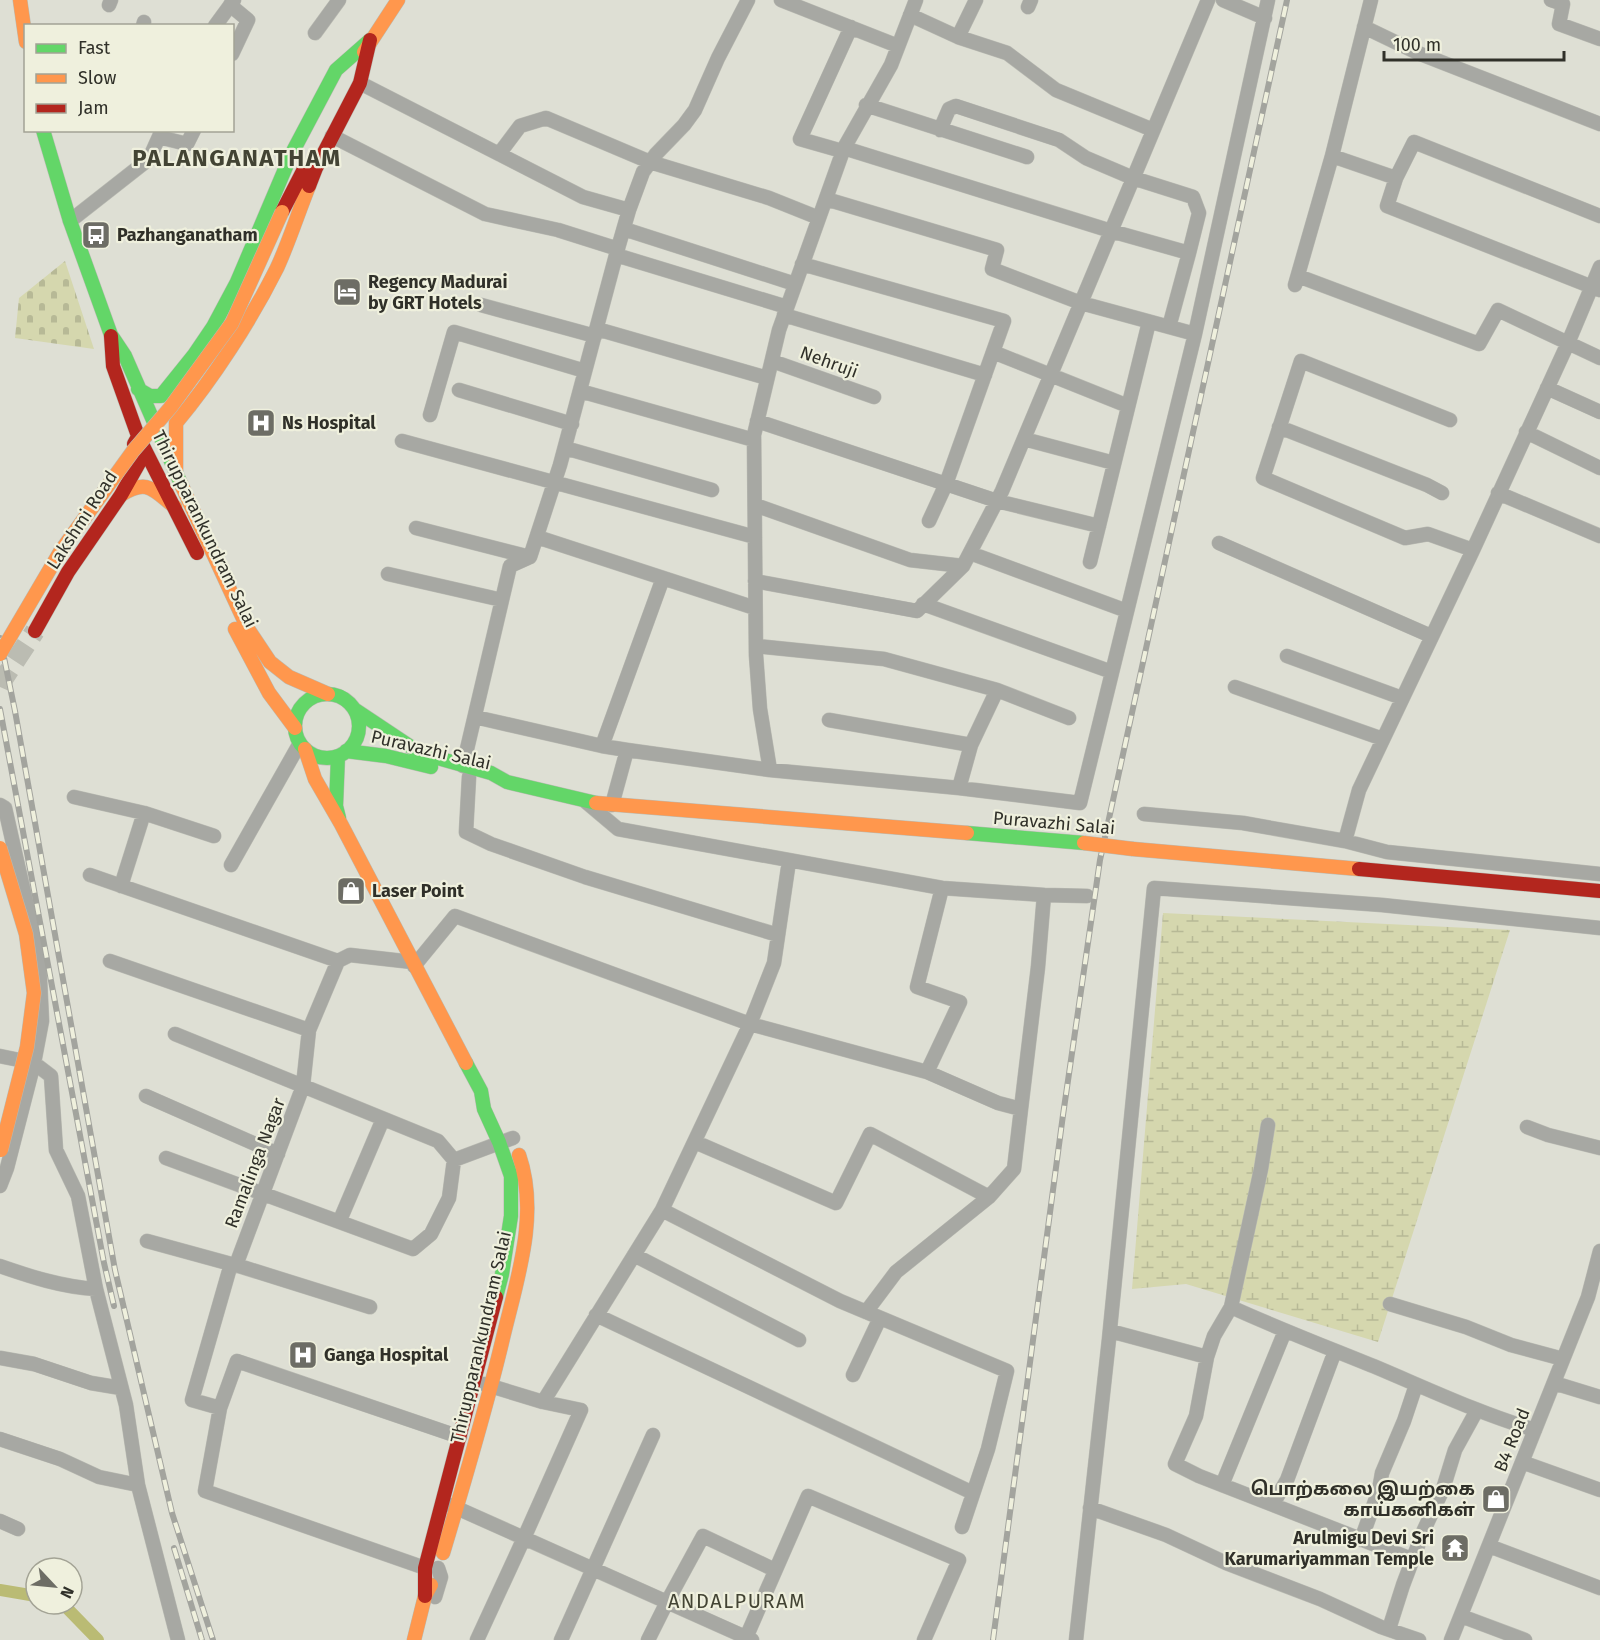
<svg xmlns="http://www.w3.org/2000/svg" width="1600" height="1640" font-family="'Fira Sans','Noto Sans Tamil',sans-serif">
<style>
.wetland{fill:url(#wetland-marsh)}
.cemetery{fill:url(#cemetery-stones)}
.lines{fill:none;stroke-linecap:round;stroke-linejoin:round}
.canal{stroke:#babb74;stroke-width:12}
.secondary-tunnel{stroke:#bbbcb2;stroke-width:20;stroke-dasharray:20 10;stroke-linecap:butt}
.street-casing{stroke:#babbb3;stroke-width:15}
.fast-casing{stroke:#babbb3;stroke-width:15}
.slow-casing{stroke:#babbb3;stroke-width:15}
.jam-casing{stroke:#babbb3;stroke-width:15}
.street{stroke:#a7a8a3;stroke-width:14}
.fast{stroke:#63d668;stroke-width:14}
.slow{stroke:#ff974d;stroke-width:14}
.jam{stroke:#b3261e;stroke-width:14}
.rail-casing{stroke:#a3a49e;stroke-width:6}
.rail{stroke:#eff0dd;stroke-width:4;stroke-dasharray:11;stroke-linecap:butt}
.slow-bridge-casing{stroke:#babbb3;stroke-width:15;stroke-linecap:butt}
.slow-bridge{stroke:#ff974d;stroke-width:14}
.labels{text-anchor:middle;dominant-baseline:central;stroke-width:4.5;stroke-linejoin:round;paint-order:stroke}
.poi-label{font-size:18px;font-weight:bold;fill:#303029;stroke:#eff0dd;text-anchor:start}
.street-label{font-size:18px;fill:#303029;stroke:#eff0dd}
.neighbourhood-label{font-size:20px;letter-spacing:1.5px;fill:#434434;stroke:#eff0dd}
.district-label{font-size:24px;font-weight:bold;letter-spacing:1.5px;fill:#434434;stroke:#eff0dd}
</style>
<defs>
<pattern id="wetland-marsh" width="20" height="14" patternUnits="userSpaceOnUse" patternTransform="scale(1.5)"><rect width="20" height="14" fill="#d5d7ae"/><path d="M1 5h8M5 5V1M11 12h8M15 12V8" fill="none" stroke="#b7b996"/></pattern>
<pattern id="cemetery-stones" width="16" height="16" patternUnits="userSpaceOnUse" patternTransform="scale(1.5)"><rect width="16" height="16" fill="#d5d7ae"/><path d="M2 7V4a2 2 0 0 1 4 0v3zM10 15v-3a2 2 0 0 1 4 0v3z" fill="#b7b996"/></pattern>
</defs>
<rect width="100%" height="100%" fill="#dedfd4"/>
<path class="wetland" d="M1163 913 1510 930 1378 1342 1186 1284 1132 1289Z"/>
<path class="cemetery" d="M65 261 94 349 15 338 19 298Z"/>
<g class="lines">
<path class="canal" d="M0 1590 36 1596
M63 1604 98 1640"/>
<path class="secondary-tunnel" d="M0 687 4 678 35 631"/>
<g class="street-casing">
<path id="street" d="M781 0 898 46
M1223 0 1265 18
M1551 0 1563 4 1559 24 1600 39
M109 5 111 0
M230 5 248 20 232 54
M1028 7 1031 0
M910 15 958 37 1007 53 1056 90 1153 130
M143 26 144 22
M215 26 234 0
M1364 27 1418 53 1600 124
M315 33 339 0
M958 37 976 0
M360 83 583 197 629 210 616 255
M866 105 1027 157
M332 136 485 214 558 230 618 249
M159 137 187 144 194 130
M844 148 1111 231 1189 253 1199 213 1193 197 1133 178 1086 158 1059 140 956 106 949 109 940 130
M842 151 800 139 851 27
M499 154 520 126 546 118 650 162 769 198 819 218
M1332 156 1396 178 1414 142 1600 216
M1396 178 1387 206 1600 290
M826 199 997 250 992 269 1081 303 1195 334
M629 210 643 172 656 154 684 125 695 110 718 58 748 0
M70 221 149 159 162 130
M624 229 795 284
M802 264 1004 321 946 484 929 521
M1600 267 1568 343 1473 550 1359 790 1345 841 1387 852 1600 874
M1298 276 1479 344 1498 310 1600 358
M1295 285 1332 156 1371 0
M481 305 595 336
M784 315 985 375
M1169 327 1189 253
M597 329 767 378
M993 352 1128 406
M772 361 874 397
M1547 388 1600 412
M459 390 572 424
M580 391 754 440
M430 415 454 332 585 371
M1450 420 1301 361 1263 478 1405 538 1428 534 1473 550
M757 421 997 501 1099 526
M1279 427 1427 485 1442 493
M1526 432 1600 468
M1024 439 1114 463
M402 441 755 537
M565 448 712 490
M1498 493 1600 536
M755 505 910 560 963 566
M416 528 530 557
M537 537 755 608
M1219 543 1431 636
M970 553 1127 611
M1090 562 1149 322
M388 574 502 600
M755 581 917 611 963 566 1002 491 1208 0
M923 604 1112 672
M756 646 884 659 997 690 1069 718
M1287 656 1402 698
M1235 687 1383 739
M475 717 602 746 627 750 770 770 959 788 1080 803 1195 334 1268 0
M829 720 971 745
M602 746 663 578
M463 766 510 566 530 557 560 465 616 255 787 307
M770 770 760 709 756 655 754 435 779 330 844 148 891 65 916 0
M469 777 466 832 491 844 585 877 778 935
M959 788 971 745 997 690
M74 797 144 813 121 886
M586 802 618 829 942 888 917 987 960 1002 927 1072
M0 805 5 808 39 959 42 1021 34 1063 7 1168 0 1186
M612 805 627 750
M144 813 214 836
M1144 814 1243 823 1345 841
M231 865 300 743
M90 875 338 961 350 955 412 962
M1044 895 1087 896
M110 961 309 1030 338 961
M414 966 455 916 750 1024 927 1072 998 1103 1021 1109 1038 967 1044 895 942 888
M175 1034 303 1086 309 1030
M0 1056 34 1063 51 1076 56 1150 78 1196 96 1289 126 1405 138 1485 178 1640
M146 1096 278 1154
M1268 1125 1261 1169 1231 1307C1279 1329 1329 1348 1378 1368 1430 1390 1481 1414 1535 1430
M1527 1127 1548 1135 1600 1148
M695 1142 836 1203 870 1134 989 1197
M166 1158 413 1249 431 1234 449 1198 454 1160
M662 1210 840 1301 1007 1371 988 1449 962 1527
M340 1220 383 1119
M147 1241 231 1264
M634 1255 799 1340
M231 1264 192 1400 220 1408 205 1491 425 1568
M231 1264 236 1265 303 1086 438 1141 454 1160 513 1138
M236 1265 370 1307
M0 1266C32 1277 62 1287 96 1289
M1390 1304 1466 1327 1511 1345 1563 1359
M1231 1307 1214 1336 1207 1357 1196 1416 1175 1464 1199 1476 1414 1560
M866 1312 896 1272 989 1197 1014 1169 1021 1109
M596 1315 973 1493
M1110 1331 1207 1357
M0 1358 34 1364 91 1383 121 1388
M853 1375 880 1318
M1554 1383 1600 1397
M543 1402 662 1210 750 1024 774 963 789 861
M220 1408 237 1361 460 1437
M0 1439 60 1459 99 1477 138 1485
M1522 1462 1600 1490
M1222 1485 1285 1331
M1273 1504 1287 1480 1335 1351
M450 1505 752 1640
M1090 1508 1166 1535 1226 1563 1320 1599 1381 1627 1419 1640
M0 1521 18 1529
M1361 1540 1379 1490 1382 1473 1404 1421 1416 1385
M1489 1546 1600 1588
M435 1597 441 1577 438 1568
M1461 1616 1525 1640
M1389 1629 1403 1585 1423 1532 1443 1489 1455 1450 1477 1410
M477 1640 524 1538 581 1410 543 1402 484 1384
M561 1640 653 1435
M648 1640 667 1602 703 1536 775 1570
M745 1640 808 1496 959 1560 924 1640
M1076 1640 1109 1339 1154 888 1382 905 1600 928
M1451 1640 1588 1297 1600 1251"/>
</g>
<g class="fast-casing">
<path id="fast" d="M43 130 70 221 111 335 125 356 181 484
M138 389 150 396H161L194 355 213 327 237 282 291 155 336 70 370 40
M295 726a32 32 0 1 1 64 0a32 32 0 1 1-64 0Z
M354 709 420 753 491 773 507 782 596 803
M346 751 386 756 431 767
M338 756 336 806 339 818
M967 833 1084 843
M466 1063 481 1091 484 1109 499 1142 511 1176V1216L502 1274 496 1297"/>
</g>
<g class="slow-casing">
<path id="slow" d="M20 0 26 42
M364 52 398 0
M176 473V423C213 379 251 320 277 268 289 242 298 213 309 186
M181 484 248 629 270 662 289 677 328 694
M121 495C148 478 153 490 175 507
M235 629 269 693 295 728
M305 749 315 779 341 824 466 1063
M596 803 967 833
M1133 849 1359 869
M443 1553C464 1483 485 1413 502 1342 516 1282 540 1216 519 1155
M414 1640 425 1596 431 1585"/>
</g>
<g class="jam-casing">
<path id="jam" d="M309 186 316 168 360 83 370 40
M282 212 303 171
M111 336 113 366 138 436 197 553
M35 631 68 572 121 495 139 463 134 444 139 435
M1359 869 1600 891
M425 1596V1568L496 1297"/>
</g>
<use href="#street" class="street"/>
<use href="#fast" class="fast"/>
<use href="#slow" class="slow"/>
<use href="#jam" class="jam"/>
<g class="rail-casing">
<path id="rail" d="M0 638 15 711 115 1270 172 1513 213 1640
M0 709 104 1263 114 1306
M174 1548 202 1640
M993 1640 1063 1115 1100 860 1287 0"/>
</g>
<use href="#rail" class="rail"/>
<g class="slow-bridge-casing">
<path id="slow-bridge" d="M0 654 60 552 133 451 170 408 232 323 282 212
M1084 843 1133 849
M0 848 26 934 34 993 27 1047 1 1150"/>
</g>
<use href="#slow-bridge" class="slow-bridge"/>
</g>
<defs>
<g id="bus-square" transform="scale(1.5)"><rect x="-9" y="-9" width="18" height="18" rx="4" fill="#6d6d65" stroke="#eff0dd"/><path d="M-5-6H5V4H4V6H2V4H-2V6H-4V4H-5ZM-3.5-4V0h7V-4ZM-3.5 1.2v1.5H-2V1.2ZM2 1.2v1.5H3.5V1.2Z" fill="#fff"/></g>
<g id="hotel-square" transform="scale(1.5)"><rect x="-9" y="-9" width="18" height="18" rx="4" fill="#6d6d65" stroke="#eff0dd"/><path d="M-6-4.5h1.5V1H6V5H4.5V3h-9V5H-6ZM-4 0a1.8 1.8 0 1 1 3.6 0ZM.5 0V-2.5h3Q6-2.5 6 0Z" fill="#fff"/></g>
<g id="hospital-square" transform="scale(1.5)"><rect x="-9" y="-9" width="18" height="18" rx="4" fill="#6d6d65" stroke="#eff0dd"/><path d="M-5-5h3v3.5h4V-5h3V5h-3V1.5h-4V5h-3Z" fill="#fff"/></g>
<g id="shop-square" transform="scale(1.5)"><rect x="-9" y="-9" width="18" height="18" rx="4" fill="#6d6d65" stroke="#eff0dd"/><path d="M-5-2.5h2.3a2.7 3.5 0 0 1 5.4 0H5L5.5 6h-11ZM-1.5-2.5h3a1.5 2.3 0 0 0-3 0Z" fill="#fff"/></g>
<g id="temple-square" transform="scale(1.5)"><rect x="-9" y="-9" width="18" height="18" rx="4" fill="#6d6d65" stroke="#eff0dd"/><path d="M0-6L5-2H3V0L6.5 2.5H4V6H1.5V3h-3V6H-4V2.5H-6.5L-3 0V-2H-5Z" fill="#fff"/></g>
</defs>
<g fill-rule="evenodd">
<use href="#bus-square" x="96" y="235"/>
<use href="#hotel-square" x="347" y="292"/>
<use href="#hospital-square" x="261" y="423"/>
<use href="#shop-square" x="351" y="891"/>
<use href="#hospital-square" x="303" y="1355"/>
<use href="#shop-square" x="1496" y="1499"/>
<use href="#temple-square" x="1455" y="1548"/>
</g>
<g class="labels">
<g class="poi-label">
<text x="117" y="235">Pazhanganatham</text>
<text x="368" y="282">Regency Madurai<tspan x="368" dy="21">by GRT Hotels</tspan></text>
<text x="282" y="423">Ns Hospital</text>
<text x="372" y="891">Laser Point</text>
<text x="324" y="1355">Ganga Hospital</text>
<text x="1475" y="1489" text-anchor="end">பொற்கலை இயற்கை<tspan x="1475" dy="21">காய்கனிகள்</tspan></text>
<text x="1434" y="1538" text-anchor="end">Arulmigu Devi Sri<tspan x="1434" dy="21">Karumariyamman Temple</tspan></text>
</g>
<g class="street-label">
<text transform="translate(829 362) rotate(20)">Nehruji</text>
<text transform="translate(82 520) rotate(-57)">Lakshmi Road</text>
<text transform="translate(205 529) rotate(64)">Thirupparankundram Salai</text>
<text transform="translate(431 750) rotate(13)">Puravazhi Salai</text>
<text transform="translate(1054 823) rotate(5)">Puravazhi Salai</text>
<text transform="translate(255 1163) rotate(-69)">Ramalinga Nagar</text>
<text transform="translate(481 1337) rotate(-77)">Thirupparankundram Salai</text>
<text transform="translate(1512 1440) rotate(-68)">B4 Road</text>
</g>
<g class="neighbourhood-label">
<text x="737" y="1601">ANDALPURAM</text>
</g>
<g class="district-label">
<text x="237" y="158">PALANGANATHAM</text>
</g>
</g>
<rect x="24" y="24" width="210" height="108" fill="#eff0dd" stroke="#a3a395" stroke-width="1.5"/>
<rect x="36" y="44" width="30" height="9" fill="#63d668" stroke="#a3a395" stroke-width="1.5"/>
<text x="78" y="54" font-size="18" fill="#303029">Fast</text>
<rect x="36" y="74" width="30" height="9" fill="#ff974d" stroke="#a3a395" stroke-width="1.5"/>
<text x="78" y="84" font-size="18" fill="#303029">Slow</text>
<rect x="36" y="104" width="30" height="9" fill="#b3261e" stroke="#a3a395" stroke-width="1.5"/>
<text x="78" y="114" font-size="18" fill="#303029">Jam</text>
<g transform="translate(54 1586) rotate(116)"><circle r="28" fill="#eff0dd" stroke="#a3a395" stroke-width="1.5"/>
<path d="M0-4.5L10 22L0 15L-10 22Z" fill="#6d6d65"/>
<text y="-9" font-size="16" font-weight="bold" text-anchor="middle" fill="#303029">N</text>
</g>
<path d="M1384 51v9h180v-9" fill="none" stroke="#303029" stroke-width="3"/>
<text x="1393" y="51" font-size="18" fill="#303029" stroke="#eff0dd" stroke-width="4.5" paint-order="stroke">100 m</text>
</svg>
